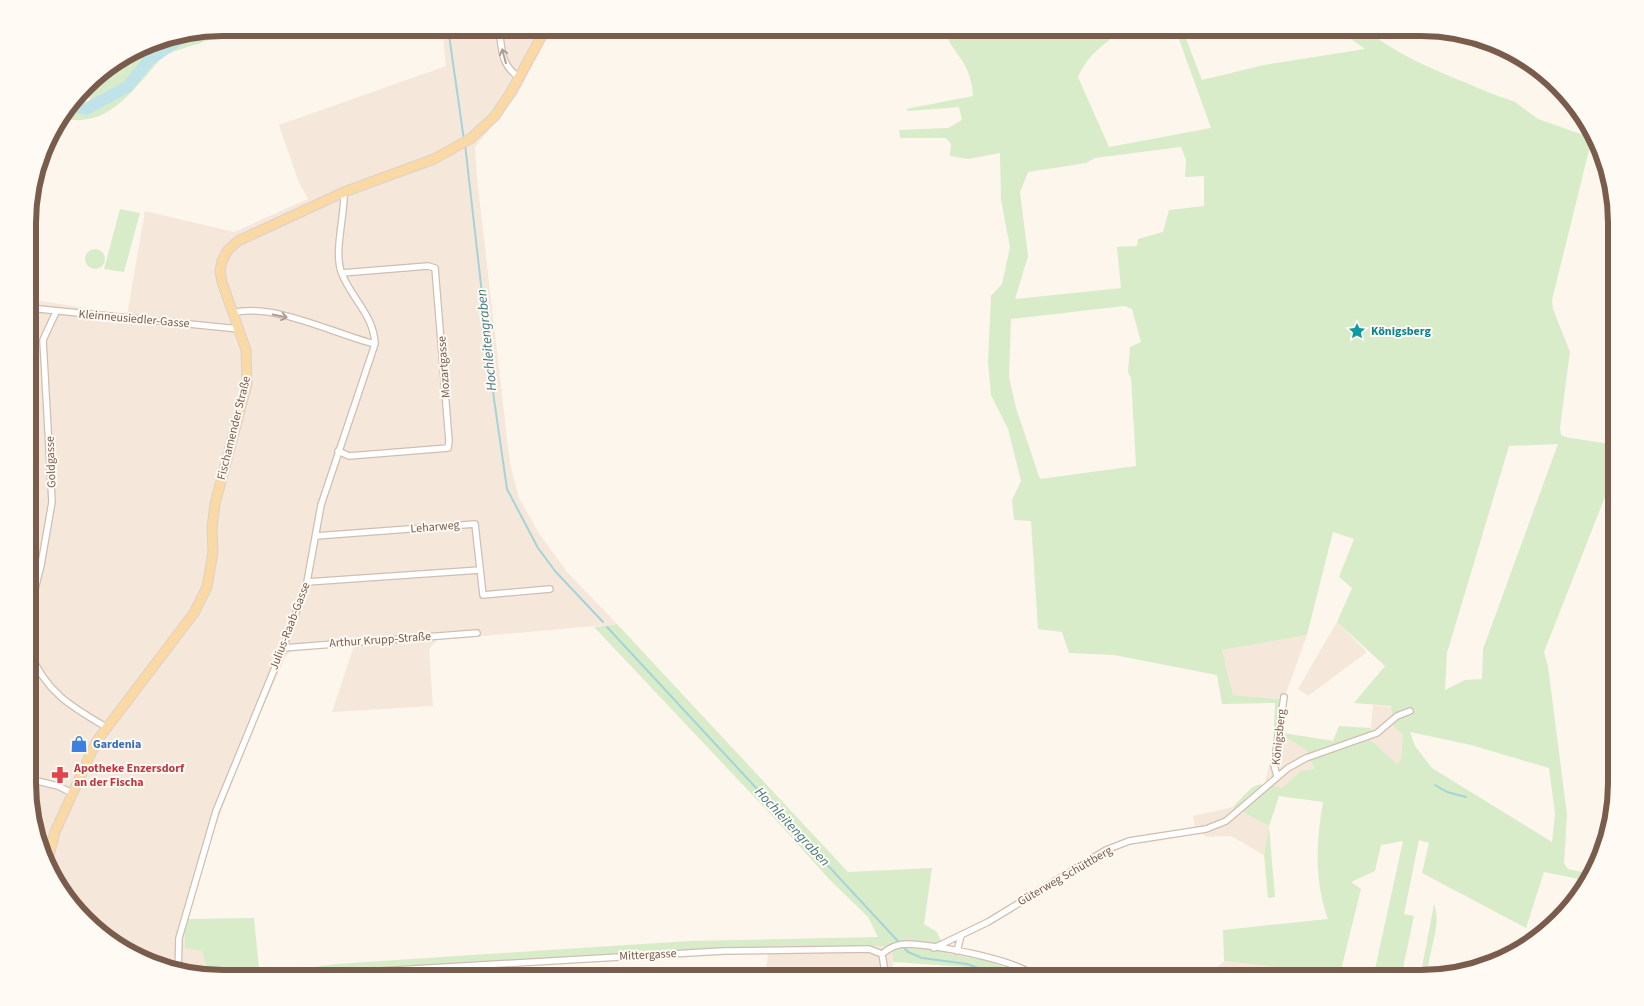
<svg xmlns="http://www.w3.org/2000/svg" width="1644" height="1006" font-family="'Source Sans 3',sans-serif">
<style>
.residential{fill:#f5e8da}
.industrial{fill:#efe9e4}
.green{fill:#d8ecc9;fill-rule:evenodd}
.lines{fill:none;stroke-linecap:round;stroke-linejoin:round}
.stream{stroke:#a5d3da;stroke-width:2}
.river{stroke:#bfe3e8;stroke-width:12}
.minor-casing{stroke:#d1beb0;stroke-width:8}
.primary-casing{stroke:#dad1cd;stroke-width:11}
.minor{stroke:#fff;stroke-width:5.5}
.primary{stroke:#fbd9a5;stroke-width:9}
.oneway{stroke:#af9d94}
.labels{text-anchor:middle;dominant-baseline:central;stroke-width:4;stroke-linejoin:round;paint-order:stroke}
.street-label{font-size:12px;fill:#7a5c4d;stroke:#fffaf3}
.culture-label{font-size:12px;font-weight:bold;fill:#0d838f;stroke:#fffaf3;text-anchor:start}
.shop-label{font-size:12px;font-weight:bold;fill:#366cbe;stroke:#fffaf3;text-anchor:start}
.health-label{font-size:12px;font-weight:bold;fill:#be3a42;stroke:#fffaf3;text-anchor:start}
.water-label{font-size:14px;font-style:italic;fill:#437c86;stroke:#fffaf3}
.rim{fill:none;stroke:#7a5c4d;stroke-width:6}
</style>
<rect width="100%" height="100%" fill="#fdf6ec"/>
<path class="residential" d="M442 28H552L517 95 475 147 477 178 510 464 519 498 538 532 567 572 617 624 437 640 429 649 433 706 332 712 354 646 292 650 285 657 240 760 212 836 185 930 202 951 209 977 172 972 115 946 60 891 29 808V299L127 315 145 211 234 232 308 199 298 180 279 125 446 66Z
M1337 622 1367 652 1308 696 1298 689Z
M1307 635 1287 691 1280 699 1233 695 1222 650Z
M1373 705 1391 707 1393 726 1403 735 1401 759 1397 764 1370 739Z
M1277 732 1306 749 1315 769 1302 770 1282 789 1265 783Z
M1233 807 1269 826 1264 855 1231 836 1206 837 1195 827 1193 816Z
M769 946H885L893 951V978H765Z
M1224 961 1322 971 1359 978H1205Z"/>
<path class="industrial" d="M124 57 119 72 91 80 94 76Z"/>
<path class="green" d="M223 28H229C213 43 187 45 166 55 159 59 153 68 148 74 124 101 101 128 62 118L67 111 92 110 87 86 91 80 119 72 124 57 148 42 157 44 163 39Z
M943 28H1128C1109 39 1087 55 1078 77L1109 147 1211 128 1175 28H1182L1202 80 1264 65 1365 49 1336 28H1365C1400 59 1447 74 1490 93L1515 102 1538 119 1592 138 1552 300 1553 309 1570 352 1560 428 1561 435 1565 437 1616 445V469L1544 652 1548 666 1567 815 1564 864 1568 869 1592 874 1589 881 1544 872 1526 928 1422 873 1429 843 1419 840 1404 914 1414 916 1402 973 1387 969 1386 978H1373L1403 841 1381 845 1375 871 1351 882 1361 889 1340 974 1224 961 1223 930 1328 919C1314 881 1316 841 1323 802L1279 796 1269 826 1275 897 1268 898 1264 855 1269 826 1233 807C1253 787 1253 779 1282 788L1302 770 1315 769 1305 749 1277 732 1273 749 1275 703 1222 704 1217 675 1114 655 1069 653 1062 632 1038 629 1031 521 1014 520 1012 500 1021 481 1008 429 991 395 988 362 991 296 1002 284 1010 247 1001 200 1000 153 968 159 950 156 951 144 946 138H900L899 130 948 128 962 120 959 107 908 111 906 109 973 96C971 60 953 56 943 28ZM1181 147 1186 160 1185 177 1204 176V206L1169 210 1163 232 1138 239 1137 246 1117 247 1121 288 1015 299 1028 256 1020 192 1028 172 1086 163 1095 158ZM1124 306 1132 309 1141 342 1130 347 1128 372 1131 378 1136 466 1040 479 1016 408 1009 377 1011 319ZM1558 444 1483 649 1482 679 1465 680 1445 690 1447 653 1509 446ZM1333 532 1354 539 1339 577 1352 588 1337 622 1385 666 1354 703 1391 706 1393 726 1403 735 1401 759 1397 764 1370 739 1371 728 1339 726 1333 741 1277 732 1280 699 1233 695 1222 650 1307 635ZM1410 732 1471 745 1549 768 1555 814 1552 842 1432 768 1415 746Z
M120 209 140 213 124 272 104 269Z
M85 259a10 10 0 1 1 20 0a10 10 0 1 1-20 0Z
M617 624 848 872 932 868 924 924 937 932 947 953 988 961 1032 978H998L966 967 893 962V951L884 946H769V953L643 958 335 978H223L209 977 202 951 185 948V930L188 919 254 918 259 969 255 978 268 973 336 964 564 949 690 941 878 937 868 917 828 878 777 821 594 627Z
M1434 904C1443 926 1426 954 1428 978H1420Z"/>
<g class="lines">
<path class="stream" d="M448 28 464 140
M465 144 494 399 507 489 538 548 555 571 603 622
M607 627 908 952 922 958 967 964 1005 978
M1435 785 1447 792 1466 797"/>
<path class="river" d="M72 105 86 109 127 87 149 60 185 35"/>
<g class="minor-casing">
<path id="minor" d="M499 28C502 49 500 65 520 78
M29 308 239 329
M232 313C273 302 334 334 375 344
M338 451 349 456 448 448 449 441 435 268 428 266 342 273
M316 536 475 524 483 595 550 589
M307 582 480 570
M29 613 41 565 52 502 43 340 56 312
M283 648 477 633
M29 651C46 692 70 706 106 727
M1277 776 1274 765 1284 697
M29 779 58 786 72 793
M934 948 988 922 1106 850 1129 841 1206 829 1226 821 1288 768 1306 758 1377 733 1397 716 1410 711
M957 951 961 936
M882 954 886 978
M178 973 179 938 216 811 283 648 307 582 321 505 375 344C374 316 352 299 342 274 333 253 345 216 344 192
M1035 975 1044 974 1084 978
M294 978 344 973 723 951 869 949 882 954C889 948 897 944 906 944 936 945 1016 959 1038 978"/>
</g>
<g class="primary-casing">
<path id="primary" d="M48 859 55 832 96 742 194 613 207 587 213 552 212 528 215 504 247 384 246 350 222 282 220 271 222 261 228 250 238 241 344 192 434 159 470 139 495 116 511 92 546 28"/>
</g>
<use href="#minor" class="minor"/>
<use href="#primary" class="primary"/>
</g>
<defs><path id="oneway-shaft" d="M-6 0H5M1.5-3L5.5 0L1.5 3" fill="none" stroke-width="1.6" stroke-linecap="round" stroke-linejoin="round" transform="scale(1.25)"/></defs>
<g class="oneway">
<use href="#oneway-shaft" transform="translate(504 56) rotate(-105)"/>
<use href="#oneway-shaft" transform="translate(280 316) rotate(11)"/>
</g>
<defs>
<g id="sight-bare" transform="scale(1.35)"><path d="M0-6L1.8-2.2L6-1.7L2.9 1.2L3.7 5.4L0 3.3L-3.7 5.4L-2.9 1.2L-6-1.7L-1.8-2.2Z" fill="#0f9aa8" stroke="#fffaf3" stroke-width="2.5" paint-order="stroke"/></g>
<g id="shop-bare" transform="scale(1.35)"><path d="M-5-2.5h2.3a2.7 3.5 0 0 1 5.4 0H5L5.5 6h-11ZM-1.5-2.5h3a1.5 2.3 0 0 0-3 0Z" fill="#3f7fe0" stroke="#fffaf3" stroke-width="2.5" paint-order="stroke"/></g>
<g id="pharmacy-bare" transform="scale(1.35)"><path d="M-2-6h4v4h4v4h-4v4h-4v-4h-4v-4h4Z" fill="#e0444e" stroke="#fffaf3" stroke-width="2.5" paint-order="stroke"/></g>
</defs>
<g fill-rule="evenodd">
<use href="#sight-bare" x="1357" y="331"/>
<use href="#shop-bare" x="79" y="744"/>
<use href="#pharmacy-bare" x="60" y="775"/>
</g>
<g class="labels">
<g class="street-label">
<text transform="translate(134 319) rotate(5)">Kleinneusiedler-Gasse</text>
<text transform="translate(444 367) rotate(-94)">Mozartgasse</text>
<text transform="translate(234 428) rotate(-76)">Fischamender Straße</text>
<text transform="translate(51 462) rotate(-92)">Goldgasse</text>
<text transform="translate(435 527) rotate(-5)">Leharweg</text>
<text transform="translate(290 626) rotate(-69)">Julius-Raab-Gasse</text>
<text transform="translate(380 640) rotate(-4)">Arthur Krupp-Straße</text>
<text transform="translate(1279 737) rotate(-84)">Königsberg</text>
<text transform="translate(1065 876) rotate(-30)">Güterweg Schüttberg</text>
<text transform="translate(648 955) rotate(-3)">Mittergasse</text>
</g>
<g class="culture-label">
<text x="1371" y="331">Königsberg</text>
</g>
<g class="shop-label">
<text x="93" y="744">Gardenia</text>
</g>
<g class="health-label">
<text x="74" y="768">Apotheke Enzersdorf<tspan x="74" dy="14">an der Fischa</tspan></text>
</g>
<g class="water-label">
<text transform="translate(487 340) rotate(-96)">Hochleitengraben</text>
<text transform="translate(792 827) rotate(47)">Hochleitengraben</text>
</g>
</g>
<path d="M0 0H1644V1006H0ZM223 36H1421A187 187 0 0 1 1608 223V783A187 187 0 0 1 1421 970H223A187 187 0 0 1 36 783V223A187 187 0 0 1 223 36Z" fill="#fffaf3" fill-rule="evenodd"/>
<path class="rim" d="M223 36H1421A187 187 0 0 1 1608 223V783A187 187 0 0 1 1421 970H223A187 187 0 0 1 36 783V223A187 187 0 0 1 223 36Z"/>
</svg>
